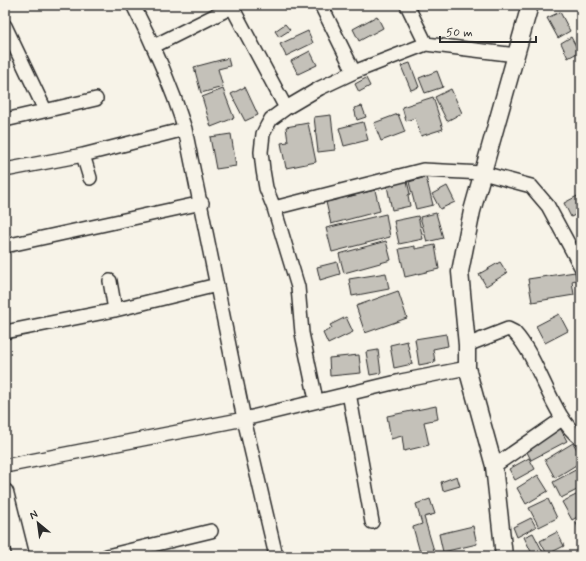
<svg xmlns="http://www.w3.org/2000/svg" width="586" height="561" font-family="Mynerve,sans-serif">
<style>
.built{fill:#e8e4da}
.building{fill:#c4c1b9;stroke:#2b2b2b}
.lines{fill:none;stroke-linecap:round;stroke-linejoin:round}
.minor-casing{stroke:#2b2b2b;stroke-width:16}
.tertiary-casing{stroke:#2b2b2b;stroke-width:19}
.minor{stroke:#f7f3e8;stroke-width:13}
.tertiary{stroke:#f7f3e8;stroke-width:16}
</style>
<rect width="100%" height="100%" fill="#f7f3e8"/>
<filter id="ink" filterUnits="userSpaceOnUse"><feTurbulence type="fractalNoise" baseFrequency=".025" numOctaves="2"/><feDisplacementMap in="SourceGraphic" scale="8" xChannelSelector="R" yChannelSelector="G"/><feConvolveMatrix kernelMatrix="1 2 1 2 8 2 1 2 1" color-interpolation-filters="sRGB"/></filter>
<g filter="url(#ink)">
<path class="built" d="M5 508 16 556H5Z"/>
<path class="building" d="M560 12 570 31 558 38 547 18Z
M377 16 383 28 359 41 353 29Z
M285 24 290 30 279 37 275 31Z
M308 31 313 43 286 56 280 44Z
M571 37 579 52 568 58 561 43Z
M310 51 317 65 298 74 291 61Z
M228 58 230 66 218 69 223 87 201 93 194 67Z
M410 63 419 87 411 90 401 66Z
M437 71 443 87 425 93 419 78Z
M366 78 370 86 359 92 355 84Z
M245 87 258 115 245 121 231 94Z
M223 89 234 118 211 127 202 97Z
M451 89 462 113 447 121 435 97Z
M433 97 443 129 421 136 415 118 406 121 402 107Z
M362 106 366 117 357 120 354 108Z
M398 114 405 132 381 141 374 123Z
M331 115 335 150 318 152 314 117Z
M363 122 368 140 344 146 339 128Z
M308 123 316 162 286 168 281 143 288 142 286 127Z
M231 134 236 166 216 169 210 137Z
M426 177 433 205 416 209 409 182Z
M407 181 410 194 408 195 410 206 392 210 387 186Z
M447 186 455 202 440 209 432 194Z
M375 190 380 211 331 224 326 202Z
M581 194V212L571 217 564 203Z
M436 213 443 238 427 242 420 217Z
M386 214 390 237 332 252 326 228Z
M418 216 423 239 399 244 394 221Z
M386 241 391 260 344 273 339 254Z
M435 245 439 269 405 277 399 249 415 246V249Z
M337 262 340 274 320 280 317 267Z
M500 262 507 273 486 286 479 274Z
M575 272 576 280 572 281 574 295 532 302 528 279Z
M386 273 389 289 352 296 349 279Z
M398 291 407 318 365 333 356 306Z
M559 314 568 331 545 343 536 326Z
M346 317 353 332 328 344 323 333 332 328 330 325Z
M446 334 448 346 433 349 435 362 419 365 415 339Z
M407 341 412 364 394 368 390 345Z
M378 350 381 373 370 375 366 352Z
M359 355 361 373 330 376 329 358Z
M436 406 438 419 424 422 429 445 404 451 402 436 391 439 387 416Z
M560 428 567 441 531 460 524 446Z
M573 443 581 456V462L555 478 545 460Z
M529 458 535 469 515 480 509 469Z
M581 467V488L561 498 553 482Z
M538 475 548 491 526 504 517 488Z
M457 476 460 486 443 491 441 482Z
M580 493 581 515 572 520 562 502Z
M430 499 435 514 424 517 435 554 421 556 413 527 422 524 416 504Z
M548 499 557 518 539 527 529 508Z
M531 518 536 527 517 537 513 527Z
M581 520V533L576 523Z
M473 526 477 544 443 552 439 534Z
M557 532 564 546 552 552 554 556H548L540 541Z
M533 533 545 556H533L524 537Z"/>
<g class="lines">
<g class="minor-casing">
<path id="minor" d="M133 5C154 45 171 85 185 129L244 419 276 556
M231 5 286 108
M321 5 354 72
M407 5 426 44
M5 26 45 110
M154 46 232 7
M5 120 96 99
M83 155 90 178
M5 170 83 155 185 129
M274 208 423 170 483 173 531 186 548 206 581 267
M5 246 202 203
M110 281 115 310
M5 332 115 310 217 285
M467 345 508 329 514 332C541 361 551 417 581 439
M349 393 372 522
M316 400 302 333 298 287 274 208 266 188 263 170 261 152 263 134 267 126 271 119 286 108 320 88 354 72 426 44 516 55
M5 466 244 419 401 381 467 368
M494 466 562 419
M107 556 211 531"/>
</g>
<g class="tertiary-casing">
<path id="tertiary" d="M5 492 21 556
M504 556 494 466 467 368V345L460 272 472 211 530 5"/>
</g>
<use href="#minor" class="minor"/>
<use href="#tertiary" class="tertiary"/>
</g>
</g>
<rect width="586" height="561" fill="none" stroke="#f7f3e8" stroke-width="20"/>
<rect x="10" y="10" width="566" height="541" fill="none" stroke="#2b2b2b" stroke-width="1.5" filter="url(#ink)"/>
<g transform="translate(38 523) rotate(331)" stroke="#f7f3e8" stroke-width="3" paint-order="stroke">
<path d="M0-3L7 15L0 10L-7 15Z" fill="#2b2b2b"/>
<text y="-6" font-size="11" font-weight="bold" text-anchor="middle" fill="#2b2b2b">N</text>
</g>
<path d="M440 36v6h96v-6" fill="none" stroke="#2b2b2b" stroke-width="2"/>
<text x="446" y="36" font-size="12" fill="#2b2b2b" stroke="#f7f3e8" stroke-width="3" paint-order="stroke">50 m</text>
</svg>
